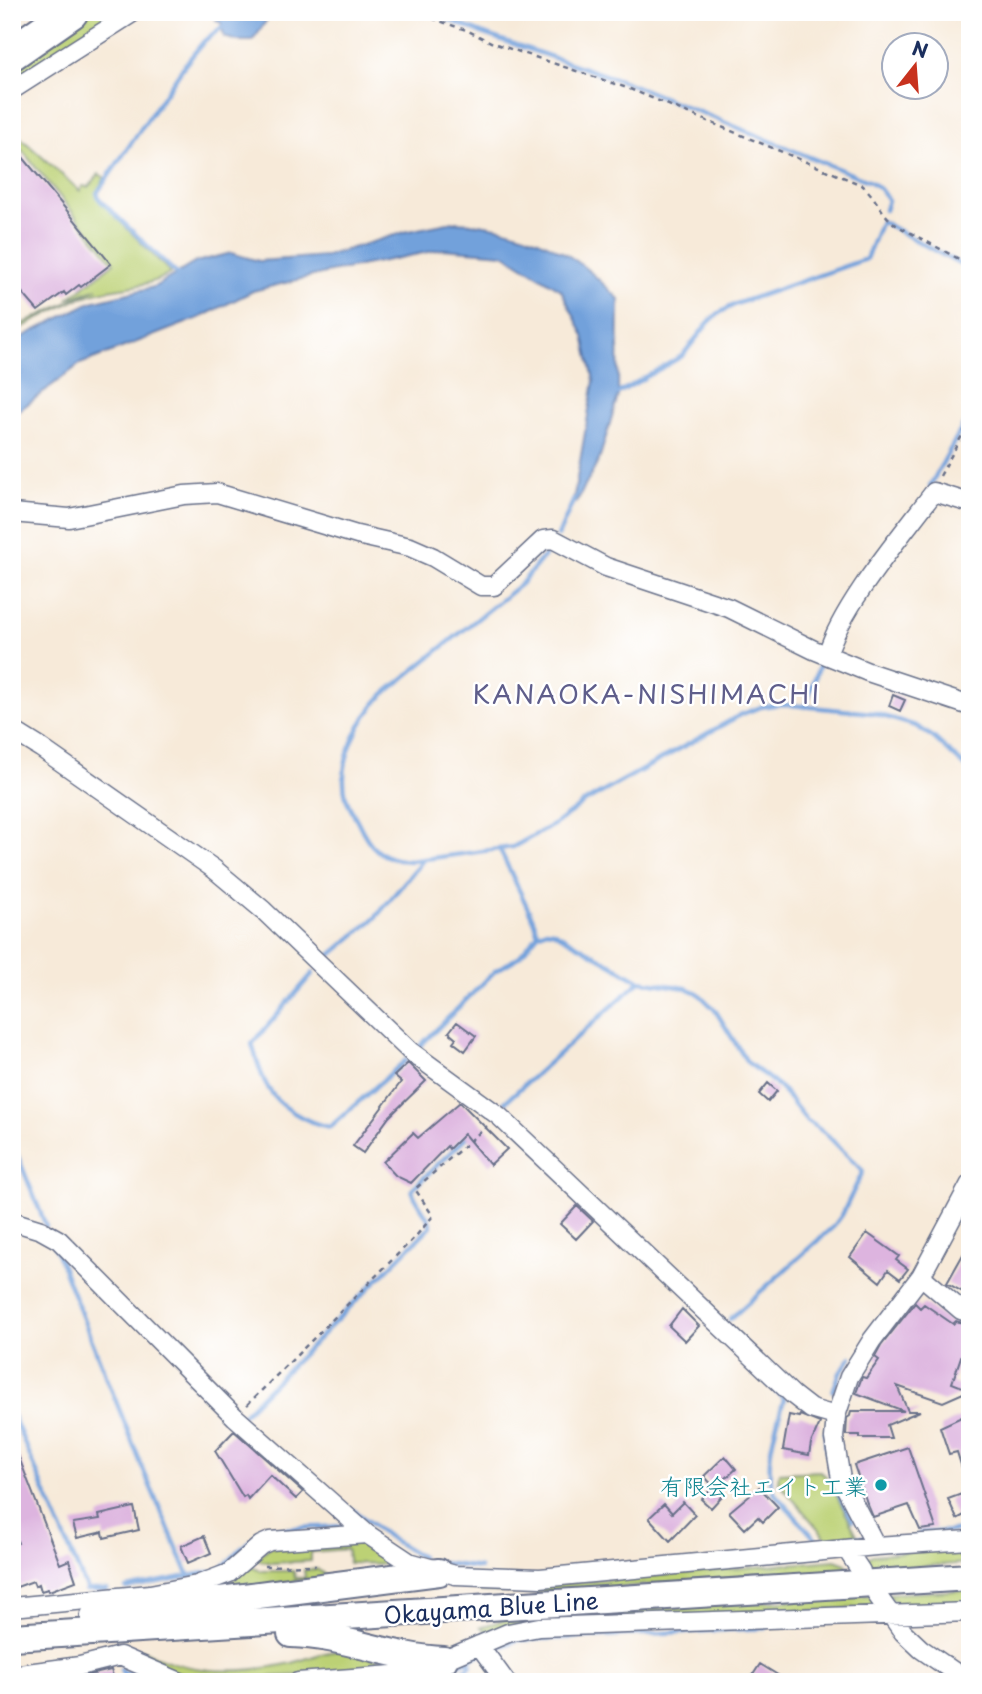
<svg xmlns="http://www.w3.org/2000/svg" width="982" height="1694" font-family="'Playpen Sans','Klee One',sans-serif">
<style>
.green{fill:#bcd174;stroke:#6c8069;stroke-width:2}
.water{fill:#72a1db;stroke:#46689c;stroke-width:2}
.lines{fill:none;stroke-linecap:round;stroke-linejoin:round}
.stream{stroke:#72a1db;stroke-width:4.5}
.building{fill:#ddb4df}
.street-casing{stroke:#687089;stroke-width:21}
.secondary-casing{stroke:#687089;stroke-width:30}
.highway-casing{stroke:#687089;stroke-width:37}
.path{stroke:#687089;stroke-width:2.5;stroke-dasharray:5 5;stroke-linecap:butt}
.street{stroke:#fff;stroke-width:18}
.secondary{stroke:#fff;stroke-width:26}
.highway{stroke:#fff;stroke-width:33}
.culture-dot{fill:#0f9aa8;stroke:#fff;stroke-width:2.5}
.labels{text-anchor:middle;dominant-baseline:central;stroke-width:5;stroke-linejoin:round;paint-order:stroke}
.culture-label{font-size:23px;fill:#0d838f;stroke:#fff;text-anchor:end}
.street-label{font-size:23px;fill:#1b2f5e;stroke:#fff}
.quarter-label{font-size:26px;letter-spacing:2px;fill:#5f5e8b;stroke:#fff}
</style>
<rect width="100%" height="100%" fill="#fff"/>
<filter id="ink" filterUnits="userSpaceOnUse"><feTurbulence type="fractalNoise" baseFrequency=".0143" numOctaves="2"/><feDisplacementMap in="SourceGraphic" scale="14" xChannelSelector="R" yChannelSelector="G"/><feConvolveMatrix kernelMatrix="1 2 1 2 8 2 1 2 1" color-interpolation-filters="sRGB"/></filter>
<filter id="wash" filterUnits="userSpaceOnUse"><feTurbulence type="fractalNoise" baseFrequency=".00686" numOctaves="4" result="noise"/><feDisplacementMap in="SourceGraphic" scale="28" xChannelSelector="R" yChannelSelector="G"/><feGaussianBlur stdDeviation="1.57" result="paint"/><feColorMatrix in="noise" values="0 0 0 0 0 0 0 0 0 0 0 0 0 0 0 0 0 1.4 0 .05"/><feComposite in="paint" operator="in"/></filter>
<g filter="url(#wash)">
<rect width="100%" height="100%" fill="#f7ead9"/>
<path class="green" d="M89 12H121L12 82V67Z
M12 130 80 191 83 186 89 187 99 174 105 178 96 193 99 200 171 273C144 290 116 285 86 296 61 305 36 321 12 333V329L98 288 68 299 114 263 16 143 12 142Z
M821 1471 828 1479 857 1535 827 1539 778 1482 779 1473Z
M352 1541 371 1545 393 1561 391 1564 349 1563 346 1549 311 1552V1561L272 1563 253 1559 271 1547Z
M970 1546V1563L866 1570 868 1558 873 1555Z
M835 1560 846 1564 850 1572 524 1593 481 1591 479 1584 496 1588H516Z
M247 1565 261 1571H294L295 1578H305L304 1570 317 1569 328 1577 202 1592 232 1582Z
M970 1590V1605L901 1607 886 1594Z
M870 1595 873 1603 868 1607 488 1633 481 1627 507 1619Z
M143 1650C188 1675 243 1674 292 1663 306 1659 332 1649 345 1651 364 1653 384 1663 402 1669L217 1680C184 1677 158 1666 128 1652Z"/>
<path class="water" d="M215 12H272L257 35 252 41H237L224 37 221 23 216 20Z
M453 222C491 223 531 233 564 253 585 265 602 283 619 299L618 396 599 460 576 503 573 501 594 381 584 336 561 290 504 254 443 249 325 273 253 291 199 318 80 364 12 416V342L91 302 154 287 196 262 231 253 259 261 326 256 408 231Z"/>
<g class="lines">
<path class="stream" d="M429 12 484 34 628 83 871 182 880 189 888 200 885 210
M178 275 100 200 97 193 184 66 204 41 222 27
M613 396 682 356 709 322 719 313 736 304 866 259 881 221 970 270
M930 486 970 413
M558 536 574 499
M554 544 521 584 384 694C359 719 337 761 346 797 348 806 354 814 358 822 370 848 380 859 410 861L513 847 555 824 583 803 742 714 761 707 780 704 873 713 916 726 933 737 970 771
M805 707 820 664
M538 934 546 930 553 931 640 981 686 988 698 993 715 1010 747 1062 781 1088 807 1121 825 1133 863 1171 842 1215 834 1226 730 1319
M327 958 375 918 423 860
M313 973 252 1044C256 1057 260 1074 267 1086 278 1107 307 1123 330 1127L406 1060
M418 1048 495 971 519 957 538 934 533 919 500 850
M505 1102 640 981
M12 1142 46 1226
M935 1231 970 1167
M53 1243 145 1474 189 1576
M716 1332 784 1399C776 1429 762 1464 775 1494L818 1542
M833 1391 840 1373 851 1357
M12 1414 87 1590
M240 1417 431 1226C427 1212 414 1202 412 1189L470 1134
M825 1432C826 1465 835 1492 853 1520
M352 1512 353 1510 391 1539 421 1557
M920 1533 970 1530
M809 1544 864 1537
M443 1563 480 1568
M224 1566C235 1556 244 1543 257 1536 278 1525 322 1528 346 1526L347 1523
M126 1588 210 1572
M86 1590H107
M491 1651 517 1640 766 1628
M121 1669 127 1682
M124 1674 131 1671 150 1682
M426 1679 479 1655
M449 1682 471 1665 468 1661"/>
</g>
<g id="blocks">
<path class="building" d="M12 144 111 264 81 287 79 285 66 295 64 292 38 311 19 289 12 295Z
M893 695 905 700 900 711 889 706Z
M457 1022 476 1036 465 1051 453 1042 456 1038 449 1032Z
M408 1063 426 1081 389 1117 363 1153 353 1146 401 1082 394 1076Z
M768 1083 777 1091 768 1102 759 1094Z
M460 1102 507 1149 490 1165 464 1134 449 1149 447 1146 411 1183 396 1176 383 1162 413 1133 418 1138Z
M577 1206 593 1221 576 1239 560 1224Z
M867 1233 899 1256 896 1260 908 1269 900 1279 888 1270 880 1282 850 1257Z
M970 1242V1296L947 1283Z
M915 1303 920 1308 924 1304 953 1324 956 1321 970 1325V1346L965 1345 952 1383 970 1390 943 1402 897 1386 908 1411H920L887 1425 891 1438H860V1435H846L847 1418 850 1416 851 1411H904L856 1393 862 1377 866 1378 879 1360 875 1357 881 1346Z
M682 1309 699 1326 685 1341 669 1326Z
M970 1413V1484H967L957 1452 949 1454 940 1427Z
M789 1415 799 1417 800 1415 820 1423 811 1443 809 1455 783 1450Z
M234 1431 303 1492 296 1499 270 1475 248 1499 246 1495 243 1497 215 1451Z
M13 1442 60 1564 69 1560 76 1581 49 1591 48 1589 41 1591 39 1584 35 1586 33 1581 17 1587 12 1574V1546L18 1543 12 1528Z
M908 1447 936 1528 920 1530 909 1505 873 1517 867 1503 854 1465Z
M725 1456 736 1469 715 1488 704 1476Z
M714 1487 722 1496 711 1508 701 1499Z
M759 1487 778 1507 763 1522 758 1517 745 1529 729 1512Z
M970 1491V1512L957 1519 948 1499Z
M683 1502 695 1515 670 1541 649 1518 664 1504 672 1513Z
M134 1507 139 1530 104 1538 103 1532 77 1538 73 1523 100 1519 99 1515Z
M204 1536 211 1553 188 1563 181 1546Z
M760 1664 789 1682H758L751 1678Z
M111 1670 115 1682H74L81 1677Z"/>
</g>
</g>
<g filter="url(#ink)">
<use href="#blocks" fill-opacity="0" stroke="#687089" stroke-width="2"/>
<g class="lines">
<g class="street-casing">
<path id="street" d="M12 90 134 12
M12 513 69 518 184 495 217 493 357 535 410 547 433 557 481 586H494L543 540 553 539 606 567 729 608 814 650 868 672 970 706
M827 655C842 605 901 536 934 492L970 503
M12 730 41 748 214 869 263 910 410 1051 499 1116 793 1395 811 1409 836 1416
M12 1221 41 1230 59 1240 235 1417 367 1534 409 1562 455 1575 540 1578 876 1546 970 1540
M921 1276 961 1310 970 1313
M876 1546 841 1479 834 1438 836 1416 849 1377 872 1340 921 1276 970 1184
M847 1550 861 1571
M877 1595 903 1632 921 1649 969 1682
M12 1607 150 1594 197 1585 229 1573 261 1545 270 1541 367 1534
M479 1645 506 1682
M12 1675 80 1666 120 1656 180 1682
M298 1682 420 1673 444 1660 508 1633 539 1627 970 1612"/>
</g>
<g class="secondary-casing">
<path id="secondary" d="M94 1616 439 1572
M291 1634C344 1635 391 1658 444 1660
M12 1637 970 1577"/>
</g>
<g class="highway-casing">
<path id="highway" d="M12 53 71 12"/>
</g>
<path class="path" d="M413 12 466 30 493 43 630 89 862 185C877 198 881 214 896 225L970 265
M940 476 970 421
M247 1405 416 1236 433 1216 415 1189 487 1126
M264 1566 316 1565"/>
<use href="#street" class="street"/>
<use href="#secondary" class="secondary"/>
<use href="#highway" class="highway"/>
</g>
</g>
<circle class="culture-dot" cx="881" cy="1485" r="7"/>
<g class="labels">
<g class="culture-label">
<text x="867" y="1485">有限会社エイト工業</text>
</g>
<g class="street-label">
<text transform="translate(491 1607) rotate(-4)">Okayama Blue Line</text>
</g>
<g class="quarter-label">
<text x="647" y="693">KANAOKA-NISHIMACHI</text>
</g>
</g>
<rect width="982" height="1694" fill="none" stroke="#fff" stroke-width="42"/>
<g transform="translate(915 66) rotate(17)"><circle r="33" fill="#ffffff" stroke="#a4acbf" stroke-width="2"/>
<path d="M0-5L12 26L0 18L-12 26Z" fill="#c8321e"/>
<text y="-10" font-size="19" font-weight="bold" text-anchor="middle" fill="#1b2f5e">N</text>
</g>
</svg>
